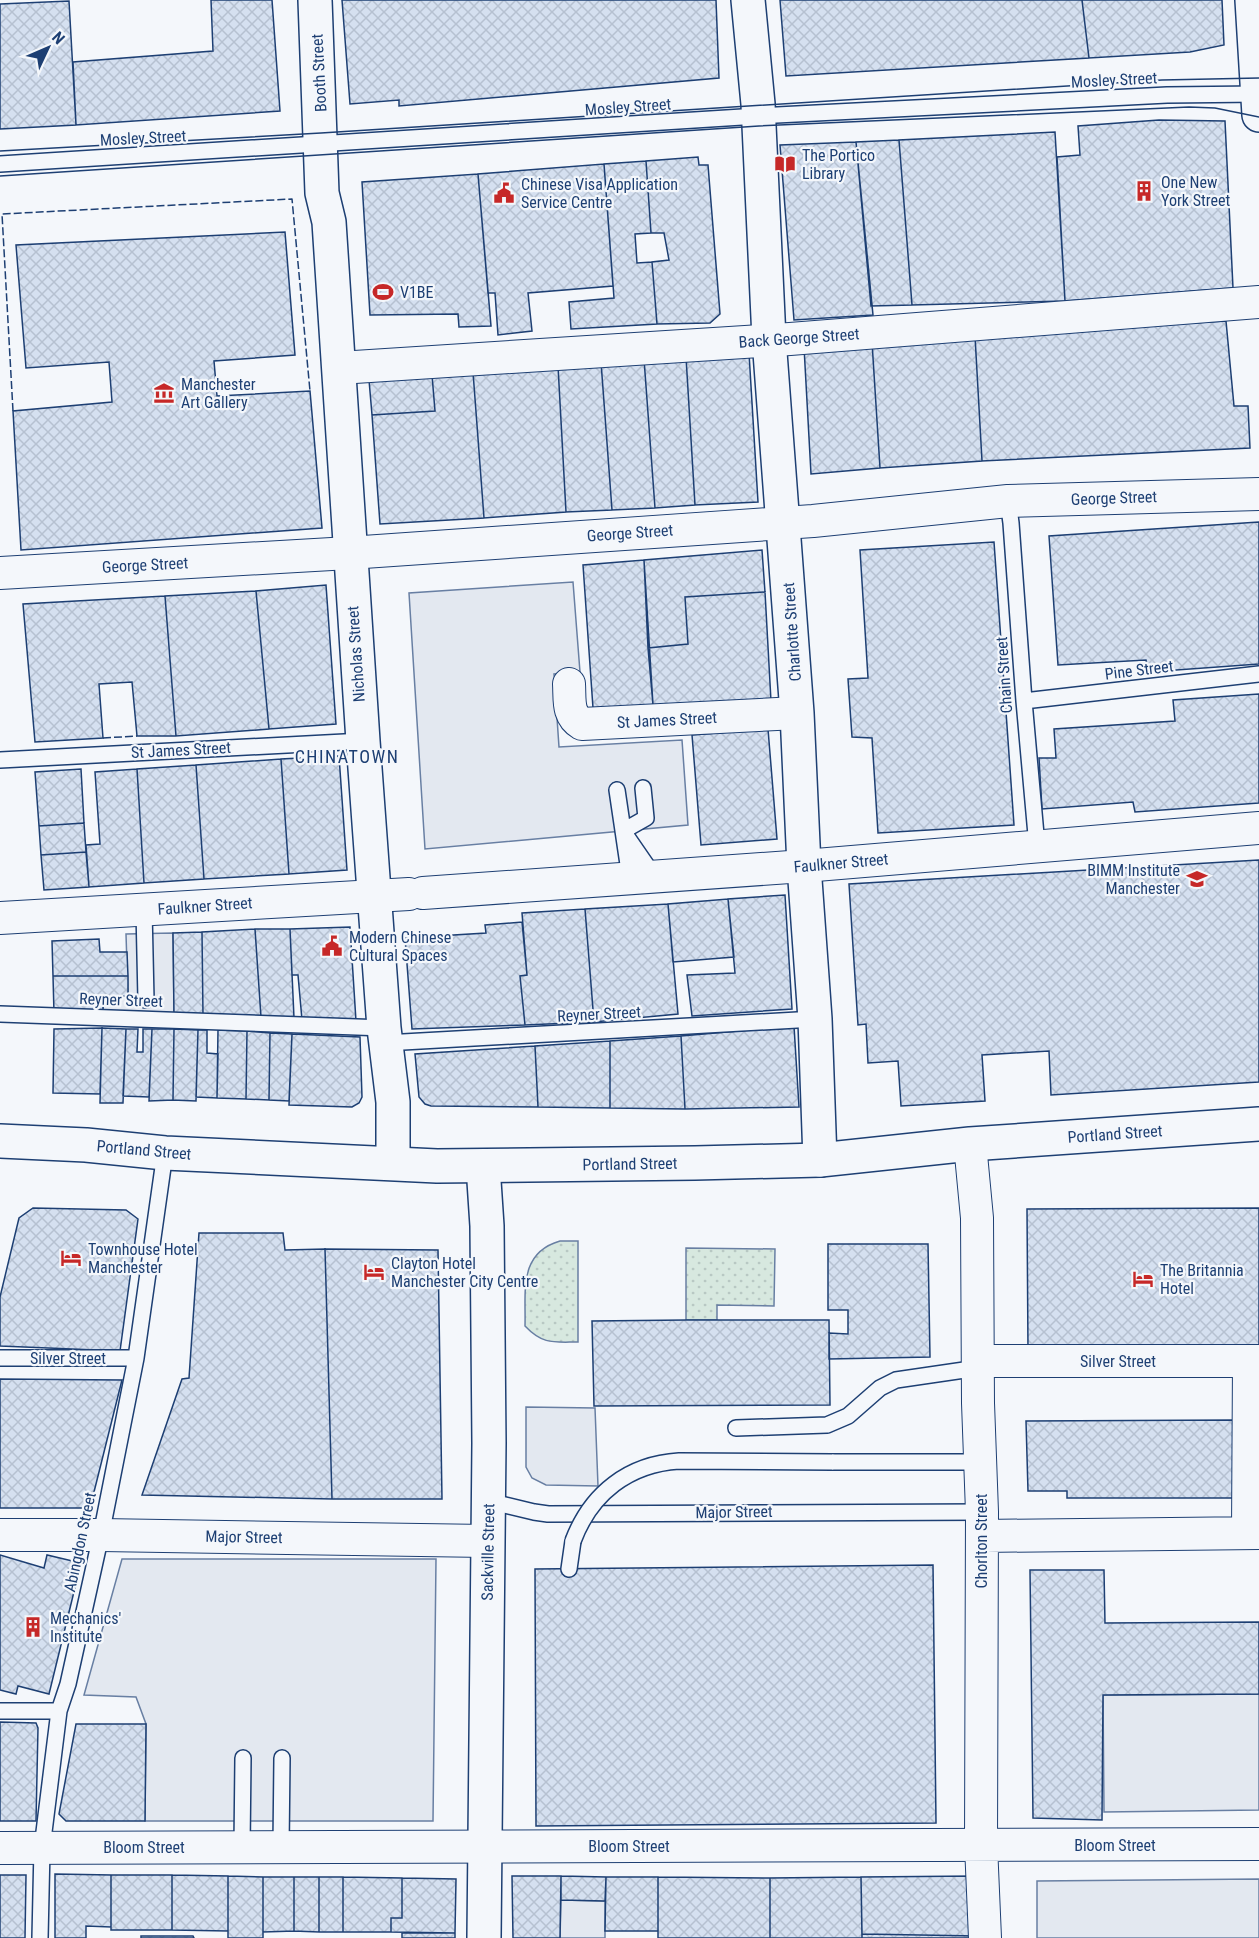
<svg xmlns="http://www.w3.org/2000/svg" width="1259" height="1938" font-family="'Roboto Condensed',sans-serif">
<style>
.grass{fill:url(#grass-dots);stroke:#687fa3;stroke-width:1.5}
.parking{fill:#e3e8f0;stroke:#687fa3;stroke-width:1.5}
.building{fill:url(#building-cross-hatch);stroke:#1d3f73;stroke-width:1.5}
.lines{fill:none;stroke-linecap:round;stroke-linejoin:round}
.lane-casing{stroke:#1d3f73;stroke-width:18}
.street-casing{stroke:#1d3f73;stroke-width:34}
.secondary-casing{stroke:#1d3f73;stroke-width:36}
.primary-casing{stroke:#1d3f73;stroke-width:36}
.lane{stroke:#f4f7fb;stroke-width:15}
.street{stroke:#f4f7fb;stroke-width:32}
.secondary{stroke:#f4f7fb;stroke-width:33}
.primary{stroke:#f4f7fb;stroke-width:33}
.tram{stroke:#1d3f73;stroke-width:1.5}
.lane-bridge-casing{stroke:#1d3f73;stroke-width:18;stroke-linecap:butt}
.lane-bridge{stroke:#f4f7fb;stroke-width:15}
.fence{stroke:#1d3f73;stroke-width:1.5;stroke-dasharray:8 3;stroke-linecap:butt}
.labels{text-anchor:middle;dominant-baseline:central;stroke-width:4.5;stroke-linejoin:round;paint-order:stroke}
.street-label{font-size:16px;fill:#1d3f73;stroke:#f4f7fb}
.poi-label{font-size:16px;fill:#1d3f73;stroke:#f4f7fb;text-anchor:start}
.neighbourhood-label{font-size:18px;letter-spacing:1.5px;fill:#1d3f73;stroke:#f4f7fb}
</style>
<defs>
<pattern id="grass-dots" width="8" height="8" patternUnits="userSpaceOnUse" patternTransform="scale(1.5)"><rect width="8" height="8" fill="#d7e8df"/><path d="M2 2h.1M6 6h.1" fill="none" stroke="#b8c8c3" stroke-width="1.8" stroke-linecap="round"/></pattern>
<pattern id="building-cross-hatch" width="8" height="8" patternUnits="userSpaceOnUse" patternTransform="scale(1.5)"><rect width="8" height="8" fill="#d5e0f0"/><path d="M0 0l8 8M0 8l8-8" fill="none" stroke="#b6c1d1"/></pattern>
</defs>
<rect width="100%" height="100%" fill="#f4f7fb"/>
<path class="grass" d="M560 1241H578V1342C554 1342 543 1345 525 1326 526 1292 518 1253 560 1241Z
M686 1248 775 1249 774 1306 717 1305V1320H686Z"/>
<path class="parking" d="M573 582 580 672 554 674 559 747 682 740 688 825 425 849 409 593Z
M173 933 174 1015 103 1012V997L128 996 126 934Z
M526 1407 595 1408 598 1486 546 1485 532 1478 526 1467Z
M122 1559H436L433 1821H145L146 1724 136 1697 84 1695Z
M1259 1694V1810L1104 1812 1103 1695Z
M1259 1879V1938H1037V1881Z
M561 1900 605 1901V1938H560Z"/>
<path class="building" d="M211 0H272L280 111 76 125 73 62 213 51Z
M342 0H716L719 78 399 106V100L350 104Z
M780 0H1082L1089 58 786 76Z
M1082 0H1222L1224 45 1190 52 1089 58Z
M69 1 76 125 0 129V4Z
M1159 120 1225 121 1233 288 1065 301 1057 157 1080 155 1078 126Z
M1055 132 1065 301 912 305 899 140Z
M899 140 912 305 871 306 856 142Z
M856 142 873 315 794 320 780 145Z
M698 157 699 165H708L720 314 710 323 657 324 652 262 669 260 664 233H651L646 161Z
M646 161 651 233 635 234 637 263 652 262 657 324 571 329 569 302 614 298 604 164Z
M604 164 613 286 528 293 532 331 498 335 495 293H488L478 174Z
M478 174 491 326 459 327 458 314 370 315 362 182Z
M285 232 295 355 214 361 217 396 310 391 322 528 21 550 13 411 112 402 109 362 26 368 16 245Z
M1226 321 1234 406H1248L1250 448 982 461 975 336Z
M975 336 982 461 880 468 872 342Z
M872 342 880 468 811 474 804 347Z
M749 353 758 502 695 505 686 357Z
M686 357 695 505 655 508 644 359Z
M644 359 655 508 612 510 601 362Z
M601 362 612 510 566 512 558 366Z
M558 366 566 512 484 518 473 372Z
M473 372 484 518 380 524 372 415 435 411 432 375Z
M432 375 435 411 372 415 369 380Z
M1259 522V664L1149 672 1146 660 1058 665 1049 536Z
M994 542 1014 825 878 833 872 738 852 737 848 679 868 678 860 550Z
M762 550 765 592 685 597 688 644 648 648 644 560Z
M644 560 653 705 593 708 583 565Z
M326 585 336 724 269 729 256 591Z
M256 591 269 729 176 736 165 596Z
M765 592 771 701 653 705 648 648 688 644 685 597Z
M165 596 176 736H137L132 682 99 684 103 738 35 742 23 604Z
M1259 694V803L1135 812 1133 802 1042 809 1039 758H1056L1054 729 1175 721 1173 700Z
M768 729 777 839 701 845 692 735Z
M339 756 347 870 289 874 281 759Z
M281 759 289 874 204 879 196 765Z
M196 765 204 879 144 883 137 769Z
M81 769 84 823 39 826 35 772Z
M137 769 144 883 89 887 86 845 100 844 95 772Z
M84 823 86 852 41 855 39 826Z
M86 852 89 887 44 890 41 855Z
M1259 860V1082L1051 1095 1049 1051 982 1055 985 1101 901 1106 898 1061 868 1063 866 1024 858 1025 849 884Z
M785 895 792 1009 692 1016 687 975 735 973 728 899Z
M728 899 734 957 673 962 668 904Z
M668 904 678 1014 594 1022 585 909Z
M585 909 594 1022 525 1025 520 976 527 975 522 913Z
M522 922 527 975 520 976 525 1025 412 1029 405 938 486 933 485 925Z
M350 927 356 1021 302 1020 298 975H292L290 929Z
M255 929 261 1017 203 1016 202 932Z
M255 929H290L294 1018 261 1017Z
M202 932 203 1016 174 1015 173 933Z
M99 939 100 952H127L128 976H53L52 941Z
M53 976H128V996L103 997V1012L54 1013Z
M794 1026 799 1107 685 1109 681 1036Z
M102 1028 100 1094 53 1093 54 1029Z
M102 1028 126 1029 123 1103H100Z
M126 1029H138L137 1052H143V1029H152L149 1097 123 1096Z
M152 1029H174L173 1100 149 1101Z
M174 1029 198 1030 196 1101 173 1100Z
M198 1030H207V1053L218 1054 217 1098 196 1097Z
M218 1030 247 1031 246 1099 217 1098Z
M247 1031 270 1033 269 1100 246 1099Z
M270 1033 292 1034 289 1101 269 1100Z
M292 1034 360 1037 362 1097 359 1103 352 1107 289 1105Z
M681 1036 685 1109 610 1108V1041Z
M610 1041V1108L538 1107 535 1046Z
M535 1046 538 1107 431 1106 425 1104 419 1097 415 1054Z
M33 1208 126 1210 138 1219 120 1351 0 1346V1297L19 1218Z
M1259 1208V1349L1028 1350 1027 1209Z
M199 1233H283L285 1250 325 1249 332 1499 142 1495 182 1379 189 1378Z
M828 1244H928L930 1357 829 1359V1333L848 1334V1310H828Z
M325 1249 438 1250 442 1499H332Z
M686 1320H829L830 1405 594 1406 592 1321Z
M0 1379 122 1380 90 1508H0Z
M1234 1420 1237 1498H1067V1491H1028L1026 1421Z
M0 1555 44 1568 47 1555 81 1563 49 1694 18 1686 16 1694 0 1690Z
M933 1565 936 1823 536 1826 535 1569Z
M1030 1570H1104L1105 1623 1259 1622V1694L1103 1695 1102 1820 1033 1818Z
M0 1722 36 1723 38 1728 36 1821H0Z
M76 1724H146L145 1821H66L59 1814Z
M55 1874 111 1875V1927L86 1926V1938H55Z
M0 1875H26L25 1938H0Z
M111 1875H172V1930H111Z
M172 1875 228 1876V1931L172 1930Z
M228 1876 263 1877V1938H228Z
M512 1876H561L560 1938H513Z
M561 1876 606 1877 605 1901 561 1900Z
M976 1876 977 1936 862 1934 861 1877Z
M263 1877H294V1931L263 1932Z
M294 1877H319V1932L294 1931Z
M319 1877H343V1932H319Z
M343 1877 402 1878V1918H391V1932H343Z
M606 1877H658V1931H605Z
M658 1877 770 1878V1938H658Z
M861 1877 862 1938H770V1878Z
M402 1878 456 1879 455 1933 391 1932V1918H402Z
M402 1933H455V1938H402Z
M862 1934 977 1936V1938H862Z
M141 1936H193L194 1938H141Z"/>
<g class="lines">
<g class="lane-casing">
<path id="lane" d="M0 164 758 116 1167 95 1259 94
M1008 501 1011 523 1024 701 1037 846
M1024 701 1259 674
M0 760 363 741
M643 788 646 818 623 831 654 876
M617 790 630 878
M144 910 146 1000
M0 1014 384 1028
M385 1043 815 1019
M0 1358H136
M736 1428 827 1425 848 1416 880 1388 896 1380 978 1368
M832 1462H980
M488 1501 534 1512 548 1514 982 1512
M569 1569 573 1541
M0 1711H59
M242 1847 243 1758
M281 1847 282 1758
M40 1938 42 1848 59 1711 68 1684 101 1535 136 1358 165 1153"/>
</g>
<g class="street-casing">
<path id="street" d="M339 368 790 339 1259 302
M0 573 349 553 813 521 1008 501 1259 494
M569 684C570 700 567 715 582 724L797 713
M423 893 804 866 1259 828
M0 918 409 894
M970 1144 977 1218 978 1403 982 1512 981 1845 985 1938
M978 1361H1259
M1248 1533 1249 1362
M0 1535H101L487 1541
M982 1536 1259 1533
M0 1848 1259 1844"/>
</g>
<g class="secondary-casing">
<path id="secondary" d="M315 0 322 193 329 222 363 741 384 1028 393 1102V1163
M748 0 758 104 769 339 797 713 804 866 815 1019 820 1160
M1252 0 1259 115
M483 1166 487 1226 489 1443 484 1938"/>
</g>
<g class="primary-casing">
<path id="primary" d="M0 1141 86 1145 165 1153 437 1166 695 1163 820 1160 970 1144 1259 1124"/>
</g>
<use href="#lane" class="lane"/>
<use href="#street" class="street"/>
<use href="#secondary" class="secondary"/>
<use href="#primary" class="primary"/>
<path class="tram" d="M0 151 321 133 1162 80 1259 78
M0 176 759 126 1189 107 1215 108 1259 117"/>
<g class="lane-bridge-casing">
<path id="lane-bridge" d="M573 1541C591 1493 629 1464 679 1461L832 1462"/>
</g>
<use href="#lane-bridge" class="lane-bridge"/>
<path class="fence" d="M13 411 2 214 292 199 310 391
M103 738 137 736"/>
</g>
<defs>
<g id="library-bare" transform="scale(1.62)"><path d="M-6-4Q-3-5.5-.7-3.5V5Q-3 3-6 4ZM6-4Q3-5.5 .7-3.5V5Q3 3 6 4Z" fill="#c62828" stroke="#f4f7fb" stroke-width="2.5" paint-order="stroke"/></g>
<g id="building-bare" transform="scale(1.62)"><path d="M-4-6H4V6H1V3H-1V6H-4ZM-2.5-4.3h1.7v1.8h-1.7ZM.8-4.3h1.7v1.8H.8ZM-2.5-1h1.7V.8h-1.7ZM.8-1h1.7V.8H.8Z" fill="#c62828" stroke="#f4f7fb" stroke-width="2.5" paint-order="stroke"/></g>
<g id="civic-bare" transform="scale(1.62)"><path d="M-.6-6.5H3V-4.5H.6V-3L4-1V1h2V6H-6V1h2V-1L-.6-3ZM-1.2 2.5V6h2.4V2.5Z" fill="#c62828" stroke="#f4f7fb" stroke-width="2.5" paint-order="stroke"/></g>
<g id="stadium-bare" transform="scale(1.62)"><path d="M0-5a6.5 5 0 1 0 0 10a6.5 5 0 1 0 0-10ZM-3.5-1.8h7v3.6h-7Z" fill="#c62828" stroke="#f4f7fb" stroke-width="2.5" paint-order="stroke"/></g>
<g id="museum-bare" transform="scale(1.62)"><path d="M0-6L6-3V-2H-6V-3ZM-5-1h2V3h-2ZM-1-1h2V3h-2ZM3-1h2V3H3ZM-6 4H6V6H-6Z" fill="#c62828" stroke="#f4f7fb" stroke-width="2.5" paint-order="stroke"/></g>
<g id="university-bare" transform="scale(1.62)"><path d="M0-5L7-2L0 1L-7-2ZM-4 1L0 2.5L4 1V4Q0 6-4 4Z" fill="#c62828" stroke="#f4f7fb" stroke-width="2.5" paint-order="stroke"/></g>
<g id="hotel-bare" transform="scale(1.62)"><path d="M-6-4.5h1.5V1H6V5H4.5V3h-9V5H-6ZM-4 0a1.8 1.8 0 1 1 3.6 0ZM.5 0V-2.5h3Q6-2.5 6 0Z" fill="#c62828" stroke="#f4f7fb" stroke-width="2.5" paint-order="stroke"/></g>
</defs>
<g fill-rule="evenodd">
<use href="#library-bare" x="785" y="164"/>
<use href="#building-bare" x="1144" y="191"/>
<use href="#civic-bare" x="504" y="193"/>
<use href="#stadium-bare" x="383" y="292"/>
<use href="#museum-bare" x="164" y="393"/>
<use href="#university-bare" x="1197" y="879"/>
<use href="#civic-bare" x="332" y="946"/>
<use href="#hotel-bare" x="71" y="1258"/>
<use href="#hotel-bare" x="374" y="1272"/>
<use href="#hotel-bare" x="1143" y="1279"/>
<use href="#building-bare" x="33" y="1627"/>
</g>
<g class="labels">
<g class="street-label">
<text transform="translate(319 73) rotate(-93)">Booth Street</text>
<text transform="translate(1114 80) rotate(-3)">Mosley Street</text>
<text transform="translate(628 107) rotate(-4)">Mosley Street</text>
<text transform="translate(143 138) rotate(-3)">Mosley Street</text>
<text transform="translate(799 338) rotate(-4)">Back George Street</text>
<text transform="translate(1114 498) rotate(-2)">George Street</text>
<text transform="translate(630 533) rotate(-4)">George Street</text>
<text transform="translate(145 565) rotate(-3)">George Street</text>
<text transform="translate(792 632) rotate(-94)">Charlotte Street</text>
<text transform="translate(356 654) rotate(-94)">Nicholas Street</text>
<text transform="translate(1139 670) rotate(-7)">Pine Street</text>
<text transform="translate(1004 675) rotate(-94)">Chain Street</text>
<text transform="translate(667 720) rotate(-3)">St James Street</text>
<text transform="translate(181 750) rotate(-3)">St James Street</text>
<text transform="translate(841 863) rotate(-5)">Faulkner Street</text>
<text transform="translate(205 906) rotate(-4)">Faulkner Street</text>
<text transform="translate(121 1000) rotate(2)">Reyner Street</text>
<text transform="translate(599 1014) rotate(-3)">Reyner Street</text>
<text transform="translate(1115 1134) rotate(-4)">Portland Street</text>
<text transform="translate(144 1150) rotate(5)">Portland Street</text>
<text transform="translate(630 1164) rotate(-1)">Portland Street</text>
<text x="68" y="1358">Silver Street</text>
<text x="1118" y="1361">Silver Street</text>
<text transform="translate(734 1512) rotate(-1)">Major Street</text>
<text transform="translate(244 1537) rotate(1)">Major Street</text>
<text transform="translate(981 1541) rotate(-90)">Chorlton Street</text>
<text transform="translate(80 1542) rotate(-78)">Abingdon Street</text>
<text transform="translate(488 1552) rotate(-89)">Sackville Street</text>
<text x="1115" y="1845">Bloom Street</text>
<text x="629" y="1846">Bloom Street</text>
<text x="144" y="1847">Bloom Street</text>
</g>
<g class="poi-label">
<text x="802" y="155">The Portico<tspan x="802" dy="18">Library</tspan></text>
<text x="1161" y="182">One New<tspan x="1161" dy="18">York Street</tspan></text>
<text x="521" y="184">Chinese Visa Application<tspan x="521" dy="18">Service Centre</tspan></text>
<text x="400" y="292">V1BE</text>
<text x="181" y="384">Manchester<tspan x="181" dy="18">Art Gallery</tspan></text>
<text x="1180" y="870" text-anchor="end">BIMM Institute<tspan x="1180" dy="18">Manchester</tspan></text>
<text x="349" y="937">Modern Chinese<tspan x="349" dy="18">Cultural Spaces</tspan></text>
<text x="88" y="1249">Townhouse Hotel<tspan x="88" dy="18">Manchester</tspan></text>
<text x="391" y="1263">Clayton Hotel<tspan x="391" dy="18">Manchester City Centre</tspan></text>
<text x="1160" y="1270">The Britannia<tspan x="1160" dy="18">Hotel</tspan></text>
<text x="50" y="1618">Mechanics'<tspan x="50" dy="18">Institute</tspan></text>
</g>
<g class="neighbourhood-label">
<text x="347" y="756">CHINATOWN</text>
</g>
</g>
<g transform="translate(48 48) rotate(46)" stroke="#f4f7fb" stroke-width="4.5" paint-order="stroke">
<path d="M0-4.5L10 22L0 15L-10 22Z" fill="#1d3f73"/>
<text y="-9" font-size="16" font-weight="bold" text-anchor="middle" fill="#1d3f73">N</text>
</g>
</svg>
